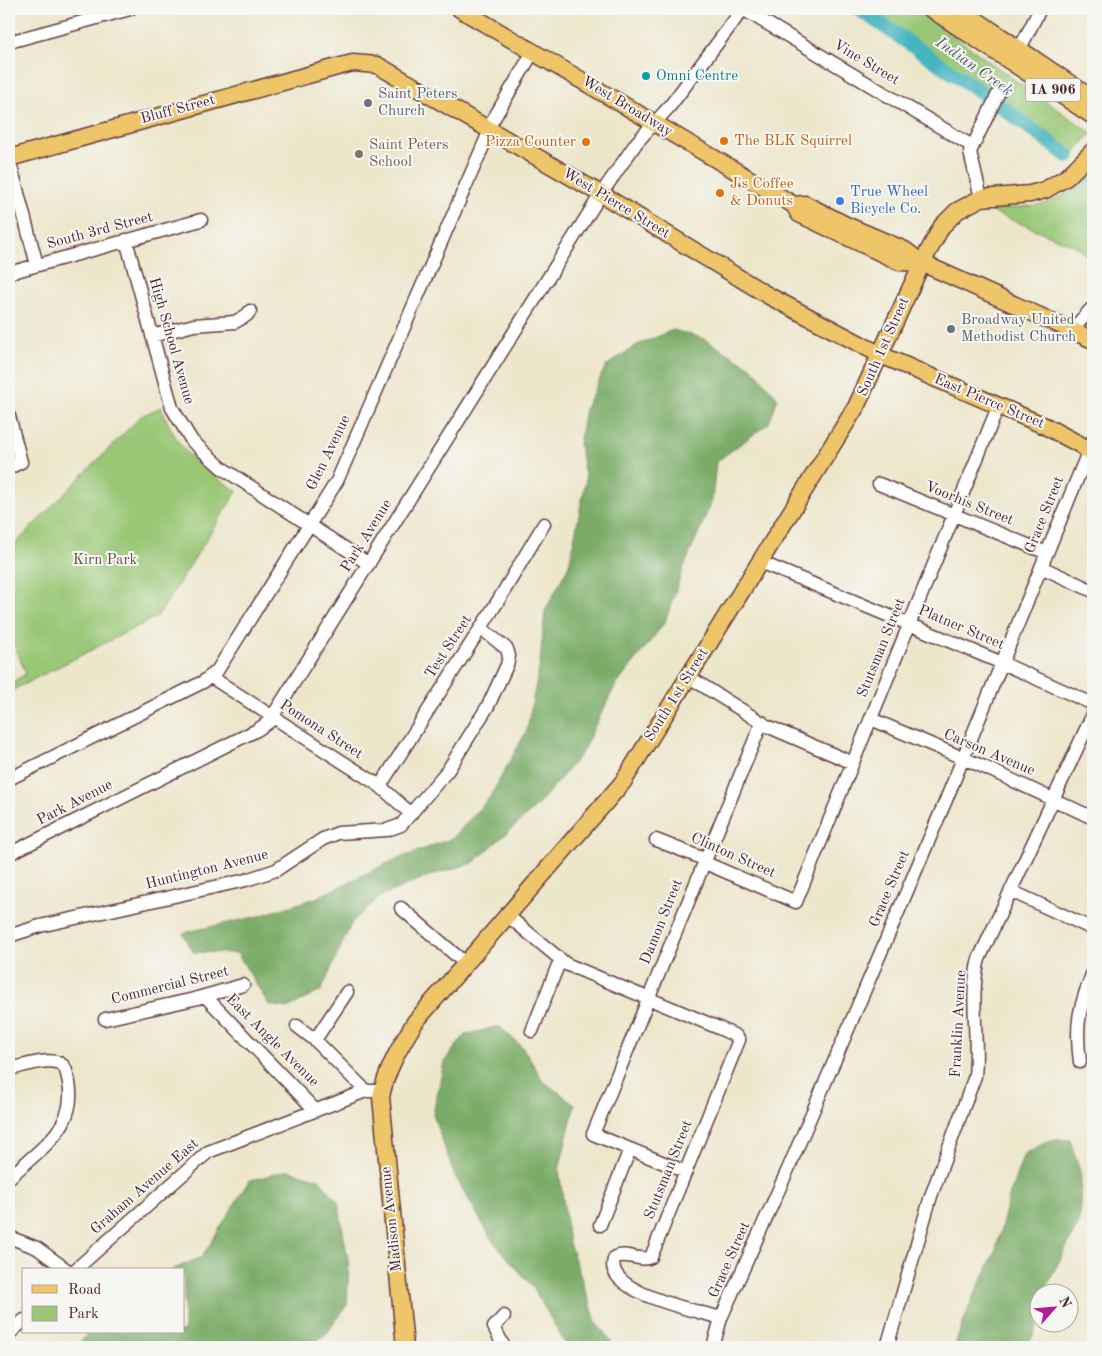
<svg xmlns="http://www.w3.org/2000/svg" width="1102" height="1356" font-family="'Old Standard TT',serif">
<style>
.green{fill:#99c776;stroke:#727350}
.forest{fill:#7aac67;stroke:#626649}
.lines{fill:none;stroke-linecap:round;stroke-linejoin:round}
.river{stroke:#46b5c0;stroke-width:15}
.minor-casing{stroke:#623d43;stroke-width:15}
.major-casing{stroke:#623d43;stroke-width:19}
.minor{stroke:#fff;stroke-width:12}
.major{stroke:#eec569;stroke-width:16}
.culture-dot{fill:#0f9aa8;stroke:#f6f6f2;stroke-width:2}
.worship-dot{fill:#6b7280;stroke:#f6f6f2;stroke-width:2}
.food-dot{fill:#e8710a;stroke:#f6f6f2;stroke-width:2}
.education-dot{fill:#8d6e63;stroke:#f6f6f2;stroke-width:2}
.shop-dot{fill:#3f7fe0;stroke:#f6f6f2;stroke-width:2}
.labels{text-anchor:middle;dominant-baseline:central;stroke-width:4;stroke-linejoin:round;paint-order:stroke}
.shield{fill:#f6f6f2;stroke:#7e6067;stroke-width:1}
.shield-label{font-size:14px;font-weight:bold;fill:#4a1f2b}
.street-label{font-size:15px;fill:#4a1f2b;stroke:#f6f6f2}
.culture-label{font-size:15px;fill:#0d838f;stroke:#f6f6f2;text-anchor:start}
.worship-label{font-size:15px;fill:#5b616d;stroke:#f6f6f2;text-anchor:start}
.food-label{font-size:15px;fill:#c56008;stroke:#f6f6f2;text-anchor:start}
.education-label{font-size:15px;fill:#785e54;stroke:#f6f6f2;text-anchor:start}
.shop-label{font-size:15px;fill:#366cbe;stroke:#f6f6f2;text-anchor:start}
.park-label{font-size:15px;fill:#625142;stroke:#f6f6f2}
.water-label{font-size:16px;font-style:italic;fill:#485b67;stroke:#f6f6f2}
</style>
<rect width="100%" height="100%" fill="#f6f6f2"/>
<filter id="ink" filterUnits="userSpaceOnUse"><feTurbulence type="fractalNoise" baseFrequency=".02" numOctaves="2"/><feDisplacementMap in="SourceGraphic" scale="10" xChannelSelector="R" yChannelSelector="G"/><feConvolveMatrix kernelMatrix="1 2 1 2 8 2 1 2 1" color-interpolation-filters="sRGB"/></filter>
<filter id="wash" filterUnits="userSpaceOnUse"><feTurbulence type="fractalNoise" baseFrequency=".0096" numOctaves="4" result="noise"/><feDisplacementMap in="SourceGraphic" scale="20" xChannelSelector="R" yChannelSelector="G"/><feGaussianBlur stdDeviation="1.12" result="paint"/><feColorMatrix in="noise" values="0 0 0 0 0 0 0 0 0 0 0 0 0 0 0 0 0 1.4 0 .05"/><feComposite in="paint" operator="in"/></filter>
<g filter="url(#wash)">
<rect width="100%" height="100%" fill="#ece6ca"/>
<path class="green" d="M854 9H917L1023 86 1092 133 1066 161 1002 104Z
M1093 168V258L1085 255 1080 248 990 211 1044 204 1072 191Z
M161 407C179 453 197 465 237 491L158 616 9 692V684L26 674 9 632V550L141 416Z"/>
<path class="forest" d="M673 330 702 338 751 367 778 398 769 423 716 462 712 501 683 569 665 622 614 688 581 754 538 805 473 863 428 876 381 896 352 922 321 991 287 1008 269 1005 237 953 193 952 183 933 259 916 316 898 390 862 453 838 490 797 527 730 540 663 545 611 569 565 586 480 579 444 585 409 606 366 637 345Z
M499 1026 523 1048 544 1082 575 1104 559 1170 569 1243 597 1324 616 1347H567L533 1287 492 1240 454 1174 433 1114 444 1062 465 1035Z
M1050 1140H1070L1081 1175 1079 1223 1047 1285 1045 1293 1040 1294C1040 1315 1039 1331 1025 1347H954L971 1302 996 1250 1010 1193 1024 1154Z
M288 1170 319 1179 338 1202 349 1266 347 1305 327 1333 309 1347H76L89 1332H184V1270H171L202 1257 249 1181Z"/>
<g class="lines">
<path class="river" d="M859 9 984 94 1068 156
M1088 172 1093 177"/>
</g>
</g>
<g filter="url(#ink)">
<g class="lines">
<g class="minor-casing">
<path id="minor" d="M9 42 130 9
M1019 50 1040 9
M9 159 37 265
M981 198 970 152 998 94
M126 240 172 408 192 441 222 468 369 564
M9 273 201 220
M1072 330 1093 307
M152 336 194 325 235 322 247 315 250 311
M9 416 21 462 9 468
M879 484 1047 553
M760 562 1002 663 1093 704
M1041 567 1093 591
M211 677 380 786 411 814
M689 677 767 726 853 763
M871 719 984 767 1093 818
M9 779 203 682 217 671 337 481 487 137 490 125 533 52
M380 786 498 601 544 524
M656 840 699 857 710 865 796 902 998 407
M9 854 257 730 269 722 601 194 637 142 670 106 743 9 972 146
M1011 891 1093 929
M401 908 466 964
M508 916 566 964 719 1028 736 1036 739 1040 651 1257C641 1262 627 1252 615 1257 599 1292 698 1311 721 1318
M9 936 40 926 246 880 276 870 323 839 338 833 387 830 401 825 448 770 488 706 507 665 509 656 507 649 481 628
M205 996 315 1110
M105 1019 194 999 243 985
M297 1026 315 1040 366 1091
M532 1031 560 960
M315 1040 347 992
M1080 1062C1075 1024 1079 1008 1093 972
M9 1069C23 1067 56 1053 65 1068 85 1123 44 1145 9 1178
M686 1172 593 1134 762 722
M600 1225 630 1149
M9 1237 37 1248 67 1270
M75 1270 208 1152 366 1091H382
M504 1316 494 1327 504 1347
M9 1334 24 1320
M713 1347 721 1318 789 1167 946 800 1093 440
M887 1347 931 1196 975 1076C979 1037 969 996 979 959L1093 714"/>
</g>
<g class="major-casing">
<path id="major" d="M460 9 794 205 799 214 900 262 922 263
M931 9 1093 116
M960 9 1093 99
M9 158 337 67 353 63 377 65 601 194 769 296 881 355 1045 426 1079 444 1093 454
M794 205 805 204 846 225 905 250 922 263 1093 340
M405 1347 381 1097C386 1070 401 1045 415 1022L623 782 856 407 922 263 942 226 957 211 981 198 1030 194 1045 190 1067 177 1093 151"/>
</g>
<use href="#minor" class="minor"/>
<use href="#major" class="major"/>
</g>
</g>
<circle class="culture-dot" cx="646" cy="76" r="5"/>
<g class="worship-dot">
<circle cx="368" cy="103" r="5"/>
<circle cx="951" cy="329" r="5"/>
</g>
<g class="food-dot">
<circle cx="724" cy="141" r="5"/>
<circle cx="586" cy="142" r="5"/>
<circle cx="720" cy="193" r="5"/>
</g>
<circle class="education-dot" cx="359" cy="154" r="5"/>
<circle class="shop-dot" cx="840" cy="201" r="5"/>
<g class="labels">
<rect class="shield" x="1025.5" y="78.5" width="55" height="23" rx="4"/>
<g class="shield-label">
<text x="1053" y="90">IA 906</text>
</g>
<g class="street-label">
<text transform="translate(866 63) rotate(31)">Vine Street</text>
<text transform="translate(627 107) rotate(31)">West Broadway</text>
<text transform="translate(178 110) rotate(-15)">Bluff Street</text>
<text transform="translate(616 204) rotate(31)">West Pierce Street</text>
<text transform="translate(100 231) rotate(-15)">South 3rd Street</text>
<text transform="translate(171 341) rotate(74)">High School Avenue</text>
<text transform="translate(884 347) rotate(-66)">South 1st Street</text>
<text transform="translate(989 402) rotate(23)">East Pierce Street</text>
<text transform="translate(329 453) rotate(-64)">Glen Avenue</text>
<text transform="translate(969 504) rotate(22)">Voorhis Street</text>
<text transform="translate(1045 515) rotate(-68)">Grace Street</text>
<text transform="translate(367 536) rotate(-58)">Park Avenue</text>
<text transform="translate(961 628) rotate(23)">Platner Street</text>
<text transform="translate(449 647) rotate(-57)">Test Street</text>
<text transform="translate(882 648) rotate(-68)">Stutsman Street</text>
<text transform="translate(677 695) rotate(-58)">South 1st Street</text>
<text transform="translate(321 730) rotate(33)">Pomona Street</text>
<text transform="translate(989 753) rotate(23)">Carson Avenue</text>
<text transform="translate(75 803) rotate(-27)">Park Avenue</text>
<text transform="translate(733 856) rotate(24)">Clinton Street</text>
<text transform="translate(207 870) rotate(-14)">Huntington Avenue</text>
<text transform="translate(890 889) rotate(-67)">Grace Street</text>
<text transform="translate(662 922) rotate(-68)">Damon Street</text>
<text transform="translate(170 986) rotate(-14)">Commercial Street</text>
<text transform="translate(959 1024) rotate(-87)">Franklin Avenue</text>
<text transform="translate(272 1041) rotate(45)">East Angle Avenue</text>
<text transform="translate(669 1170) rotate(-68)">Stutsman Street</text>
<text transform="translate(145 1187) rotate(-41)">Graham Avenue East</text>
<text transform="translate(392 1219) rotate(-96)">Madison Avenue</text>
<text transform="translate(730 1260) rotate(-66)">Grace Street</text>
</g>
<g class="culture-label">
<text x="656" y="76">Omni Centre</text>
</g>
<g class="worship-label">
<text x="378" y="94">Saint Peters<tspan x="378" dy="17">Church</tspan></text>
<text x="961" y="320">Broadway United<tspan x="961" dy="17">Methodist Church</tspan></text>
</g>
<g class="food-label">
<text x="734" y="141">The BLK Squirrel</text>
<text x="576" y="142" text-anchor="end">Pizza Counter</text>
<text x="730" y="184">J's Coffee<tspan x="730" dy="17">&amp; Donuts</tspan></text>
</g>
<g class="education-label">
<text x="369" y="145">Saint Peters<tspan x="369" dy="17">School</tspan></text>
</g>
<g class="shop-label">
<text x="850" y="192">True Wheel<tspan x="850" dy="17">Bicycle Co.</tspan></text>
</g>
<g class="park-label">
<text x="105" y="560">Kirn Park</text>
</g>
<g class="water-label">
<text transform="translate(974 67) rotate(35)">Indian Creek</text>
</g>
</g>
<rect width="1102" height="1356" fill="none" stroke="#f6f6f2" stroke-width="30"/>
<rect x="22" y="1268" width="162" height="65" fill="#f6f6f2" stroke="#b1a0a2"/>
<rect x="32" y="1285" width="25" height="8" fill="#eec569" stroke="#b1a0a2"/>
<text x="68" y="1294" font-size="15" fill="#4a1f2b">Road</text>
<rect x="32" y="1306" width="25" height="15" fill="#99c776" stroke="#b1a0a2"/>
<text x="68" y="1318" font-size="15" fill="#4a1f2b">Park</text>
<g transform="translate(1054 1308) rotate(63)"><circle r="24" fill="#f6f6f2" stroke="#b1a0a2"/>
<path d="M0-4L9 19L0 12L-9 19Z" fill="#b5179e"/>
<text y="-8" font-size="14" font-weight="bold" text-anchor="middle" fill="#4a1f2b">N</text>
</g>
</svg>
